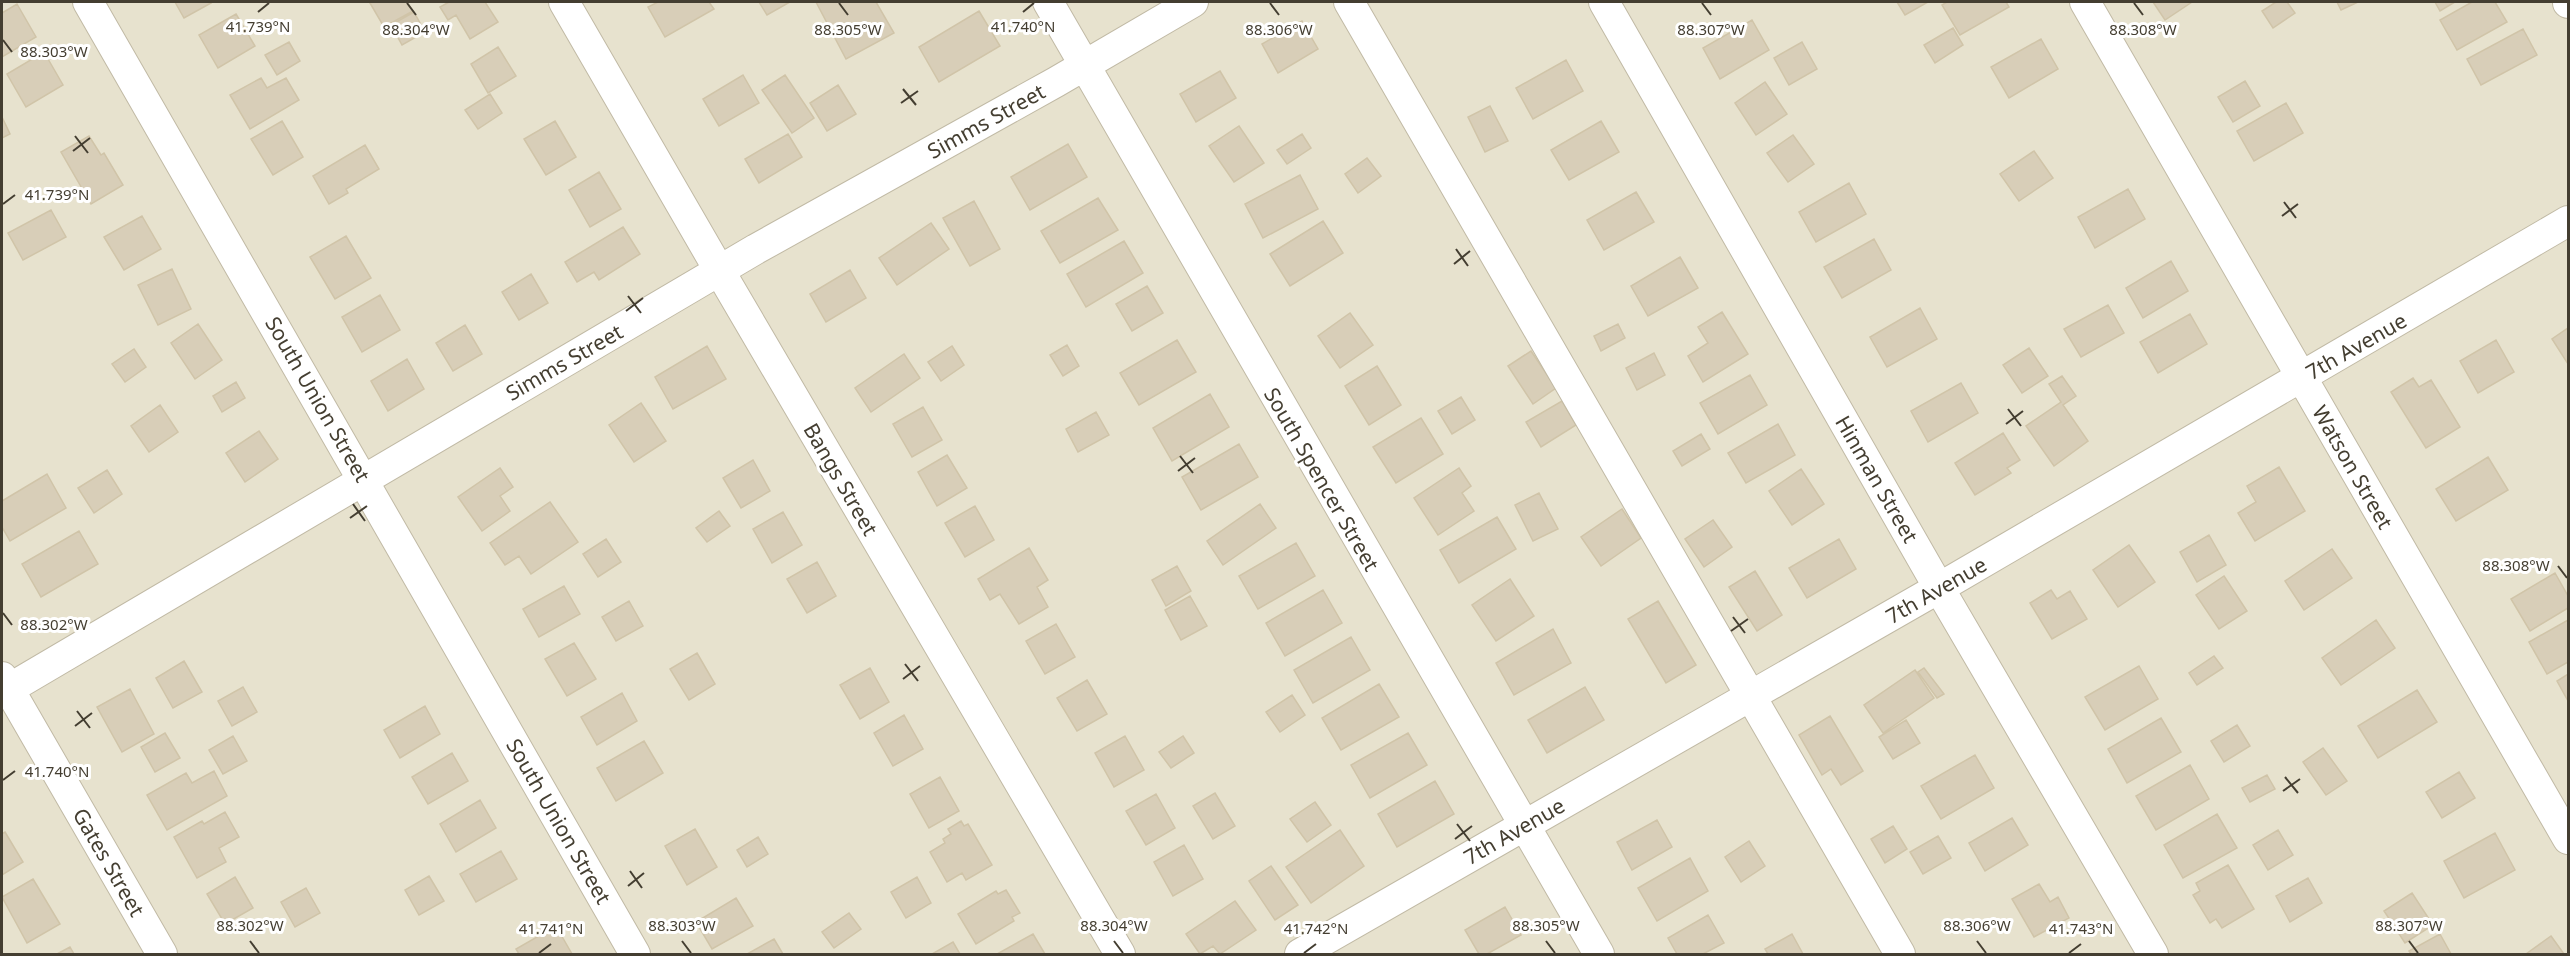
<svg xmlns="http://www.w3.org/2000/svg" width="2570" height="956" font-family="'Noto Sans',sans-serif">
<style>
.residential{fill:#e7e2ce}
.building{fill:#d8ceb8;stroke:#d0c4a8;stroke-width:1.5}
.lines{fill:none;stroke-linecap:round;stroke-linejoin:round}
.minor-casing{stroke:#c1baa5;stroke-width:32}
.minor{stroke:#fff;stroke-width:30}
.ticks{fill:none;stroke:#443e31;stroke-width:2}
.labels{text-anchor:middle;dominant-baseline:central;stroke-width:6;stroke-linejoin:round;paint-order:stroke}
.street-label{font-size:21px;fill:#443e31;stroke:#fff}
.ticks-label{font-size:15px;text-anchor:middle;fill:#443e31;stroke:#fff;stroke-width:6;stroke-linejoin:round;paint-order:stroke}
</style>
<rect width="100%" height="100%" fill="#f3efe0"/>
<path class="residential" d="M2 2H2568V954H2Z"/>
<path class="building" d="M175 2H210L211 3 184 18Z
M371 2H407L413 11 384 27 370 3Z
M449 2H485L498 22 470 39 456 15 448 20 440 7Z
M658 2H709L714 9 665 37 648 7Z
M759 2H790L767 15Z
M816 2H876L894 33 846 59Z
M1897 2H1928L1905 15Z
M1947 2H2006L2009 7 1960 35 1942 5Z
M2153 2H2192L2165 20Z
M2276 2H2287L2295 13 2273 28 2262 11Z
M2337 2H2358L2341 10Z
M2435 2H2455L2440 11Z
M2472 2H2495L2507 22 2457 50 2440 20Z
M17 4 36 37 2 57V13Z
M979 11 1000 46 939 82 919 47Z
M414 12 425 32 402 45 391 25Z
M236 14 255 46 218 68 199 35Z
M1752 20 1769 50 1720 79 1703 48Z
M1302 21 1318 49 1278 73 1262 44Z
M1953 28 1963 45 1935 63 1924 45Z
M2523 29 2537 55 2481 85 2467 59Z
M2041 39 2058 69 2009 98 1991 67Z
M289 42 300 61 277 75 265 55Z
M1802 42 1817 69 1789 85 1774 58Z
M498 47 516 76 488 93 471 64Z
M44 52 63 85 26 107 7 74Z
M1566 60 1583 91 1533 119 1516 88Z
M1220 71 1236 98 1196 122 1180 94Z
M743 75 759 103 719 126 703 99Z
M785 75 814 118 792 133 762 90Z
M261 78 267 88 286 78 299 100 250 129 230 95Z
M2245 81 2260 106 2233 122 2218 97Z
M1765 82 1787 114 1756 135 1735 103Z
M838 85 856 114 827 131 810 103Z
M490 94 502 113 478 129 465 110Z
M2286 103 2303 133 2254 161 2237 131Z
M1490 106 1508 141 1485 152 1468 117Z
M2 117 10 134 2 138Z
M282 121 303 157 273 175 251 139Z
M555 121 576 157 546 175 524 139Z
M1601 121 1619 152 1569 180 1551 150Z
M1239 126 1264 163 1234 182 1209 146Z
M788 134 802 157 759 183 745 159Z
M1302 134 1311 148 1287 164 1277 150Z
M1793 135 1814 164 1788 182 1767 153Z
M89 136 101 155 104 153 123 185 91 204 61 152Z
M1068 144 1087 177 1030 210 1011 177Z
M365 145 379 169 346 189 348 193 329 204 313 176Z
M2034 151 2053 178 2019 201 2000 174Z
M1367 158 1381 176 1358 193 1345 174Z
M599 172 621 209 590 227 569 190Z
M1300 175 1318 209 1263 238 1245 204Z
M1849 183 1866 214 1816 242 1799 212Z
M2128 189 2145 219 2095 248 2078 217Z
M1636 192 1654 222 1604 250 1587 220Z
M1098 198 1118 230 1060 263 1041 231Z
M974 201 1000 249 970 266 943 218Z
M51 210 66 237 23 260 8 233Z
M142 216 161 249 124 270 104 237Z
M1323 221 1343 253 1290 286 1270 254Z
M931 223 949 249 897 285 879 258Z
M623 227 640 254 599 280 594 272 577 282 565 262Z
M346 236 371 278 335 299 310 257Z
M1874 239 1891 270 1842 298 1824 267Z
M1124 241 1143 273 1086 307 1067 274Z
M1680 257 1698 288 1648 316 1631 286Z
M2171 261 2188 291 2143 318 2126 288Z
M172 269 191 309 158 325 138 285Z
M850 270 866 298 826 322 810 294Z
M531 274 548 303 519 320 502 292Z
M1147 286 1163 313 1132 331 1116 304Z
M380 295 400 330 362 352 342 317Z
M2108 305 2124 333 2081 357 2064 329Z
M1920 308 1937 339 1887 367 1870 337Z
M1722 312 1748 354 1703 382 1688 356 1708 343 1698 327Z
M1350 313 1373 345 1340 368 1318 336Z
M2190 314 2207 344 2158 373 2140 342Z
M198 324 222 360 195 379 171 343Z
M1618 324 1625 338 1601 351 1594 336Z
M465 325 482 354 453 371 436 343Z
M2568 328V364L2552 339Z
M1177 340 1196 372 1139 405 1120 373Z
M2496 340 2514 372 2478 393 2460 361Z
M1067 345 1079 366 1063 376 1050 355Z
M707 346 726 379 673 409 655 377Z
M952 346 964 365 941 381 928 362Z
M2029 348 2048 376 2022 393 2003 365Z
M134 349 146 367 125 382 112 364Z
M1531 351 1556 388 1533 404 1508 366Z
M1654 353 1665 375 1637 390 1626 368Z
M904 354 920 378 871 412 855 388Z
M407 359 424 389 388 411 371 381Z
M1377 366 1401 405 1369 425 1345 386Z
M1750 375 1767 405 1718 434 1700 403Z
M2062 376 2076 396 2063 405 2088 441 2054 466 2026 426 2061 402 2049 384Z
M2413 378 2419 387 2431 380 2460 427 2426 448 2391 392Z
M236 382 245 398 222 412 213 396Z
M1961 383 1978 413 1928 442 1911 411Z
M1210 394 1229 427 1172 461 1153 428Z
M1461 397 1475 420 1452 434 1438 411Z
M1562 401 1576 425 1541 447 1526 422Z
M641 403 666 441 634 462 609 425Z
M160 405 178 432 149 452 131 426Z
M923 407 942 440 912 457 893 424Z
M1096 412 1109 435 1078 452 1066 429Z
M1421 418 1443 454 1396 483 1373 447Z
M1778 424 1795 455 1746 483 1728 453Z
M259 431 278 459 245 482 226 453Z
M2003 433 2020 460 2007 468 2011 473 1975 495 1955 463Z
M1701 434 1710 449 1682 466 1673 451Z
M1239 444 1258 477 1201 510 1182 477Z
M947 455 967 488 937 506 918 472Z
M2488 457 2508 490 2456 521 2436 489Z
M753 460 770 491 741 508 723 478Z
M2279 467 2305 511 2255 541 2238 513 2256 502 2247 486Z
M500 468 513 487 500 496 510 511 482 531 458 497Z
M1459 468 1471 486 1462 493 1474 511 1438 535 1414 498Z
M1801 469 1824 504 1792 525 1769 491Z
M107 470 122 494 94 513 78 488Z
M47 474 66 508 10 541 2 527V501Z
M1539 493 1558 529 1533 541 1515 505Z
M550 502 578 542 531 574 519 556 505 565 490 543Z
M1260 504 1276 528 1223 565 1207 541Z
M975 506 994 540 965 557 945 523Z
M1622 509 1641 538 1601 566 1581 537Z
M719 511 730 526 707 542 696 528Z
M783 512 802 545 772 563 753 529Z
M1497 517 1516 549 1459 583 1440 550Z
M1713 520 1732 547 1704 567 1685 539Z
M79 531 98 564 41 597 22 564Z
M2209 535 2226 565 2197 582 2180 552Z
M606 539 621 562 598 577 583 554Z
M1839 539 1856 569 1807 598 1789 568Z
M1296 543 1315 576 1258 609 1239 576Z
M2129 545 2155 582 2118 607 2093 570Z
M1029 548 1048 580 1037 587 1048 607 1019 624 1000 594 990 600 978 579Z
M2332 549 2352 578 2304 610 2285 581Z
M817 562 836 596 807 613 787 579Z
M1177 566 1191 591 1166 606 1152 580Z
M1755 571 1782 615 1757 631 1729 587Z
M2555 573 2568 596V608L2530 631 2511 599Z
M2224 576 2247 611 2219 629 2196 595Z
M1510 579 1534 616 1496 641 1472 605Z
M564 586 580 614 539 637 523 609Z
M1323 590 1342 623 1285 656 1266 623Z
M2051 590 2057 599 2070 591 2087 619 2052 639 2030 603Z
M1190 596 1207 626 1181 640 1165 610Z
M629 601 643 626 616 641 602 617Z
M1658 601 1696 665 1666 683 1628 619Z
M2376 620 2395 648 2341 685 2322 658Z
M2568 620V662L2547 674 2529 642Z
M1056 624 1075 657 1045 674 1026 641Z
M1553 629 1571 663 1514 695 1496 663Z
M1351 637 1370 670 1313 703 1294 670Z
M574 643 596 679 567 696 545 659Z
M697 653 715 684 689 700 670 669Z
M2214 656 2223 668 2197 685 2189 673Z
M184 661 202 692 173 708 156 678Z
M2139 666 2158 699 2105 730 2085 697Z
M870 668 889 702 860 719 840 685Z
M1924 668 1944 694 1937 698 1918 672Z
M1915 670 1934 698 1883 733 1864 705Z
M2568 674V701L2557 681Z
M1087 680 1107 714 1077 731 1057 698Z
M1379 684 1399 717 1341 750 1322 718Z
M243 687 257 712 232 726 218 701Z
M1585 687 1604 720 1547 753 1528 720Z
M130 689 154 734 122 752 97 707Z
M2417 690 2437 722 2378 758 2358 726Z
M622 693 637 721 597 745 581 717Z
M1292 695 1305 715 1280 732 1266 712Z
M425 706 440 734 400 758 384 730Z
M904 715 923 749 893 766 874 733Z
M1830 716 1863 771 1841 785 1831 769 1822 775 1799 735Z
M2161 718 2181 752 2127 783 2108 749Z
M1906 720 1920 743 1893 759 1879 737Z
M2237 725 2250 746 2224 762 2211 741Z
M165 733 180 758 155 772 141 747Z
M1408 733 1427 765 1370 798 1351 765Z
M233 736 247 761 223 774 209 750Z
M1125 736 1144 770 1114 787 1095 753Z
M1183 736 1194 753 1171 768 1159 752Z
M644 741 663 773 616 801 597 768Z
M2323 748 2347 781 2326 795 2303 762Z
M452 753 468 781 428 804 412 777Z
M1975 755 1994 788 1941 819 1921 786Z
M2190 765 2209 799 2156 830 2136 796Z
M214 771 227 796 167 830 147 795 186 773 192 783Z
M2459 772 2475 798 2442 818 2426 792Z
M2267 775 2275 789 2250 802 2242 788Z
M940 777 959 811 929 828 910 794Z
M1435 781 1454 814 1397 847 1378 814Z
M1215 793 1235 826 1213 839 1193 806Z
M1156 794 1175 828 1146 845 1126 811Z
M480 800 496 828 456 852 440 824Z
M1315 802 1331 825 1307 842 1290 819Z
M225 812 239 837 219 848 226 862 197 878 174 837 202 821 204 824Z
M2217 814 2237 848 2183 878 2164 845Z
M2012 818 2028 845 1985 871 1969 843Z
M1657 820 1672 847 1632 870 1617 842Z
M961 821 964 826 968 824 992 865 966 880 962 873 947 882 930 852 945 843 943 839 951 834 948 829Z
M1893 826 1907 849 1885 863 1871 839Z
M695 829 717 867 687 885 665 846Z
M1340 830 1364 866 1311 903 1286 867Z
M2278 830 2293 855 2268 870 2253 845Z
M5 832 23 862 2 875V834Z
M2495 833 2515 870 2464 898 2444 861Z
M1938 836 1951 858 1923 874 1910 852Z
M758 837 768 854 747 867 737 850Z
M1749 841 1765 866 1741 882 1725 857Z
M1184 845 1203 879 1173 896 1154 862Z
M501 851 517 879 476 902 460 874Z
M1690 858 1708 891 1657 921 1638 888Z
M2228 865 2254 909 2222 928 2216 919 2210 923 2193 895 2200 891 2196 883Z
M1271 866 1298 905 1275 920 1249 881Z
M429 876 444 901 419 915 405 890Z
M235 877 253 908 225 924 207 894Z
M917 877 931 903 906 918 891 892Z
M2308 878 2322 903 2290 922 2276 896Z
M33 879 60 924 27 943 2 897Z
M2039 884 2050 902 2058 897 2069 918 2034 937 2012 899Z
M306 888 320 913 295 927 281 902Z
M1006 890 1020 913 1012 917 1014 921 976 944 958 914 996 891 998 894Z
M2412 893 2433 925 2405 943 2384 911Z
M736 898 753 926 712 949 696 922Z
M1235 901 1256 930 1220 954 1213 946 1200 954 1186 934Z
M1505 907 1521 935 1487 954H1479L1465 930Z
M849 913 861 929 834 948 822 932Z
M1708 915 1724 943 1703 954H1677L1668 938Z
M556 926 572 954H519L516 949Z
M1033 934 1045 954H997Z
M1792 934 1803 954H1768L1765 949Z
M2440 934 2451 954H2411L2409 951Z
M2551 936 2564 954H2526Z
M774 939 783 954H747Z
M953 942 960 954H932Z
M70 947 74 954H57Z"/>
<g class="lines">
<g class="minor-casing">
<path id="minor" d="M88 2 635 954
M564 2 719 270 1120 954
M1048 2 1599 954
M1349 2 1900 954
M1604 2 1939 588 2153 954
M2085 2 2568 839
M2568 2V3
M2 677 162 954
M2 693 756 249 1056 82 1193 2
M1300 954 1939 588 2568 221"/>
</g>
<use href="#minor" class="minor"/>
</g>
<path class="ticks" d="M407 3 416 15M839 3 848 15M1270 3 1279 15M1702 3 1711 15M2134 3 2143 15M258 12 269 3M1023 12 1034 3M3 40 12 52M903 89 916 105M901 103 918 91M75 136 88 153M73 151 90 138M2284 202 2296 218M3 204 15 195M2282 216 2298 204M1456 249 1468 266M1454 264 1470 251M628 296 641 313M626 311 643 298M2008 409 2021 426M2006 424 2023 411M1180 456 1193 473M1178 471 1195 458M353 504 365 521M350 518 367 506M2558 566 2567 578M3 613 12 625M1733 617 1745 633M1731 631 1748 619M905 664 918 681M903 679 920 666M77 711 90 728M75 726 92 713M2285 777 2298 793M3 780 15 771M2283 791 2300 779M1457 824 1470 841M1455 839 1472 826M630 871 642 888M628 886 644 873M250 941 259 953M682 941 691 953M1114 941 1123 953M1546 941 1555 953M1977 941 1986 953M2409 941 2418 953M539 953 551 944M1304 953 1316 944M2069 953 2081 944"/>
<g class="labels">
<g class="street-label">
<text transform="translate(986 121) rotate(-29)">Simms Street</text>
<text transform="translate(2356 346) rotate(-30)">7th Avenue</text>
<text transform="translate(564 362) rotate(-30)">Simms Street</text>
<text transform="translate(318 399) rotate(60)">South Union Street</text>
<text transform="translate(2353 467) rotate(60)">Watson Street</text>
<text transform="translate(841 479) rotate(60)">Bangs Street</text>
<text transform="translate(1322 479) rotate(60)">South Spencer Street</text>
<text transform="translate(1877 479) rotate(60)">Hinman Street</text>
<text transform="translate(1936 590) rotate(-30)">7th Avenue</text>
<text transform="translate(559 821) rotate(60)">South Union Street</text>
<text transform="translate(1514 831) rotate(-30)">7th Avenue</text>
<text transform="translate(109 862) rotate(60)">Gates Street</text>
</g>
</g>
<g class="ticks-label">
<text x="258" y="32">41.739°N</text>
<text x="1023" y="32">41.740°N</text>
<text x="416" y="35">88.304°W</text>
<text x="848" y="35">88.305°W</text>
<text x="1279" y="35">88.306°W</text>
<text x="1711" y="35">88.307°W</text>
<text x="2143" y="35">88.308°W</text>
<text x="54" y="57">88.303°W</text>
<text x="57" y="200">41.739°N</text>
<text x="2516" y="571">88.308°W</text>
<text x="54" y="630">88.302°W</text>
<text x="57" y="777">41.740°N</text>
<text x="250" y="931">88.302°W</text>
<text x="682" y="931">88.303°W</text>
<text x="1114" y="931">88.304°W</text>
<text x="1546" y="931">88.305°W</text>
<text x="1977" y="931">88.306°W</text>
<text x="2409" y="931">88.307°W</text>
<text x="551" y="934">41.741°N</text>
<text x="1316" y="934">41.742°N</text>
<text x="2081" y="934">41.743°N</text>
</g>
<rect width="2570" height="956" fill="none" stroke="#443e31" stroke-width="6"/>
</svg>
